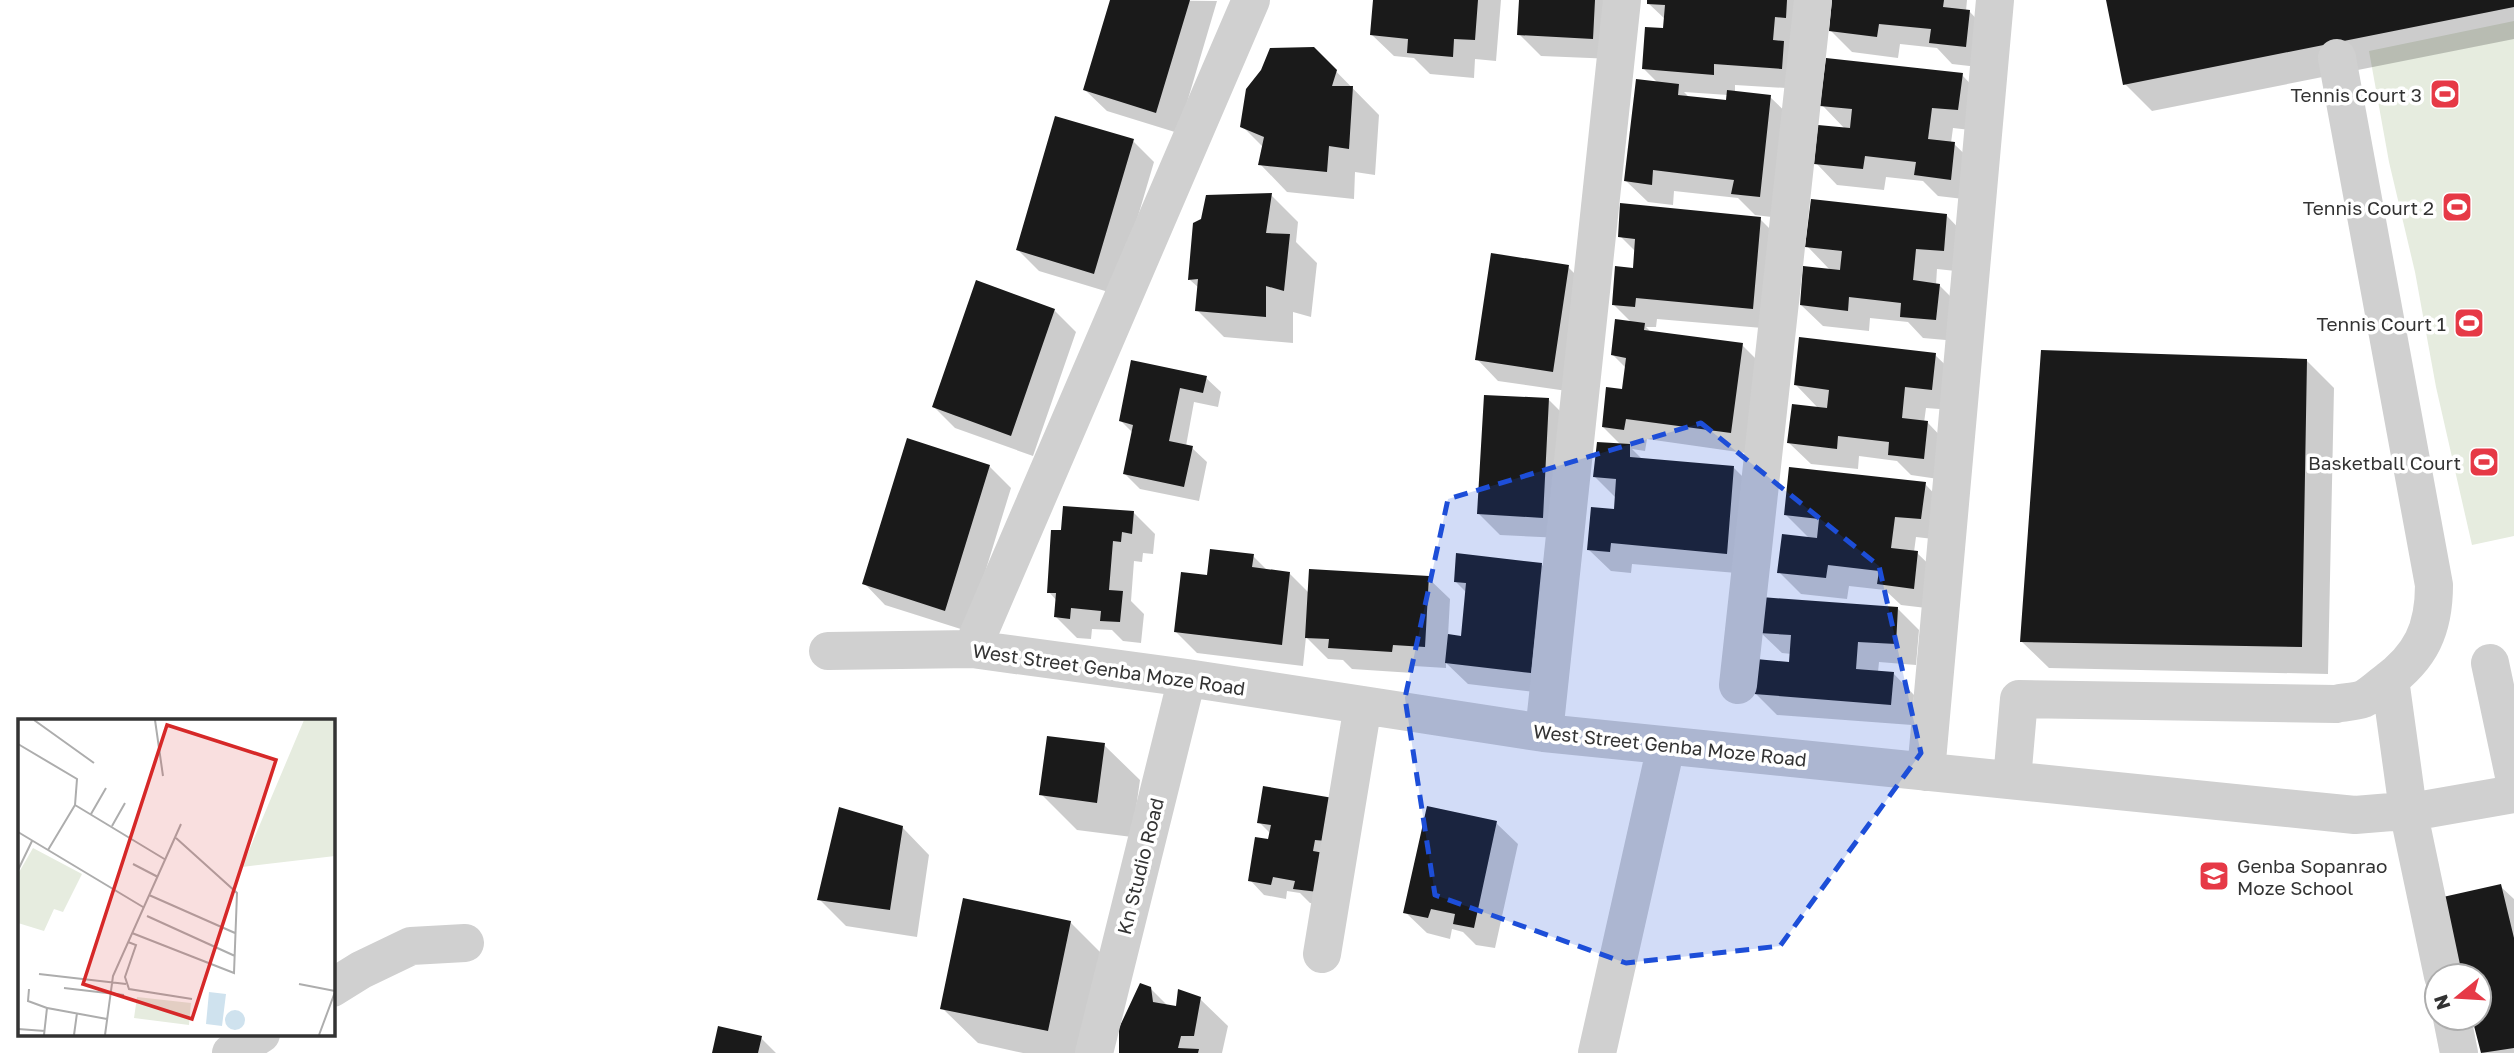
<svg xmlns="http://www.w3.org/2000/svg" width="2514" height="1053" font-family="'Golos Text',sans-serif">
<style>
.green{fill:#e6ecdf}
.shadow{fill:#0003;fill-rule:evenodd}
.building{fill:#1a1a1a}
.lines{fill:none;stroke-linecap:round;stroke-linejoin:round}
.minor{stroke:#d0d0d0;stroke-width:38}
.marked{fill:#1d4ed8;fill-opacity:0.2;stroke:#1d4ed8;stroke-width:5;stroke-dasharray:14 9;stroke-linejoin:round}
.labels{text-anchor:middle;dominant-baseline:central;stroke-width:7;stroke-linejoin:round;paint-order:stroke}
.poi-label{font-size:19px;fill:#333;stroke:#fff;text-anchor:end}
.street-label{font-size:19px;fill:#333;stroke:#fff}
.inset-road{fill:none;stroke:#adadad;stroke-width:2}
.view{fill:#d62828;fill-opacity:0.15;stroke:#d62828;stroke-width:3.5}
.inset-edge{fill:none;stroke:#333;stroke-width:3.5}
</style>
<rect width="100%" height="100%" fill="#fff"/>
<path class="green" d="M2514 21V536L2472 545 2436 387 2415 272 2389 162 2369 51Z"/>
<path class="shadow" d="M1112 0 1217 1 1178 133 1107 111 1085 90Z
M1375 0H1501L1496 61 1475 59 1474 78 1430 74 1414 58 1394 56 1372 35Z
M1521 0H1617L1614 59 1541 56 1519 34Z
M1649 0H1797L1803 89 1735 85V93L1770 97 1792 118 1781 218 1755 215 1738 198 1674 191 1673 205 1648 202 1626 181 1659 84 1644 69 1665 30 1666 20 1648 3ZM1684 92 1728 95V102L1690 98Z
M1834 0H1967L1966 11H1969L1990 33 1987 68 1952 64 1937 48 1900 44 1898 58 1852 52 1831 31Z
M2108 0H2514V39L2152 111 2125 84Z
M1314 49 1379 115 1375 175 1355 172 1354 199 1287 192 1260 164 1263 147 1242 126 1263 71Z
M1962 75 1983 97 1979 131 1953 128 1951 143 1954 144 1976 165 1972 200 1938 196 1923 181 1886 177 1884 190 1837 185 1816 163 1846 130 1822 105Z
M1133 141 1154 162 1115 294 1039 271 1018 250Z
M1271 195 1298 222 1296 242 1317 263 1311 317 1293 312V343L1224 337 1197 310 1199 288 1190 280Z
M1947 216 1968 238 1965 272 1937 269 1936 285H1939L1961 307 1957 341 1923 338 1908 322 1870 318 1869 331 1823 326 1801 305 1831 271 1807 246Z
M1760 219 1782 241 1774 329 1657 319 1656 327H1646L1652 333 1742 345 1763 366 1752 454 1647 439 1645 451 1632 449 1643 460 1734 468 1755 489 1748 574 1632 564 1631 573 1611 571 1589 550 1615 511 1616 498 1595 477 1622 446 1603 427 1624 391 1627 369 1612 354 1632 323 1614 305 1634 270 1636 252 1620 236Z
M1568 267 1589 288 1574 392 1498 381 1477 359Z
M1054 310 1076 332 1033 456 955 428 934 407Z
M1935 355 1957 376 1953 410 1926 408 1924 423H1928L1949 445 1945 480 1911 475 1897 461 1859 456 1858 469 1811 464 1789 443 1819 409 1796 385Z
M2307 361 2334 388 2328 674 2049 668 2021 641Z
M1132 362 1206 378 1221 392 1218 407 1194 402 1186 446 1192 448 1207 462 1199 501 1140 489 1125 474 1133 433 1121 421Z
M1549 400 1570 421 1563 538 1500 535 1479 514Z
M989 466 1011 488 967 631 885 605 864 583Z
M1925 484 1946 506 1942 540 1916 537 1914 552 1917 553 1939 574 1935 609 1901 605 1885 590 1849 586 1847 599 1801 594 1779 572 1810 539 1785 514Z
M1134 513 1155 534 1153 554 1143 553 1142 562 1134 561 1131 601 1144 614 1141 643 1123 641 1112 630 1092 629 1091 639 1077 638 1056 617 1057 601 1049 592 1062 532Z
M1253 556 1268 571 1289 573 1309 593 1428 578 1450 599 1448 636 1462 637 1467 593 1455 581 1542 565 1563 586 1552 694 1468 684 1446 663V668L1414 666 1413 673 1352 669 1343 660 1328 659 1306 637 1303 666 1197 653 1175 631 1208 577Z
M1898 609 1919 630 1916 665 1879 662 1878 672 1893 673 1914 695 1912 725 1777 715 1756 694 1791 664 1792 654 1782 653 1760 632Z
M1104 745 1140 780 1132 837 1077 830 1041 794Z
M1347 814 1332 906 1310 903 1300 893 1287 891 1286 899 1264 895 1250 880 1270 841 1271 834 1259 822Z
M1496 823 1518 844 1495 948 1476 945 1463 932 1452 929 1450 939 1427 933 1405 912Z
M902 827 929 855 917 937 846 926 819 899Z
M2500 886 2514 899V1053H2483L2474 1018H2479V976H2464Z
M1070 922 1106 958 1086 1053H1023L978 1043 942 1008Z
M1150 988 1169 1007 1178 1008 1200 999 1228 1026 1222 1053H1121Z
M761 1038 776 1053H714Z"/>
<path class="building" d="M1110 0H1190L1156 113 1083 90Z
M1373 0H1478L1475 40 1454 39 1453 57 1407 53 1408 39 1370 35Z
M1519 0H1595L1593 39 1517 35Z
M1647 0H1787L1786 18 1775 17 1773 40 1784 41 1782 69 1714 64V75L1642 69 1645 27 1663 28 1665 5 1647 4Z
M1832 0H1944L1943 7 1970 10 1966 47 1929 43 1931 29 1879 24 1877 37 1829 31Z
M2106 0H2514V7L2123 85Z
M1314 47 1337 70 1332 86H1353L1349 149 1329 146 1327 172 1258 165 1264 137 1240 127 1246 89 1261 70 1270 48Z
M1826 58 1963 73 1958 110 1932 108 1928 139 1955 142 1951 180 1914 175 1916 162 1865 156 1863 169 1814 164 1818 125 1850 128 1852 109 1820 106Z
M1636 79 1679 84 1678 95 1726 100 1727 90 1771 95 1760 197 1731 194 1734 180 1653 170 1652 185 1624 181Z
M1055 116 1134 139 1094 274 1016 250Z
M1272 193 1266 233 1290 234 1284 291 1266 286V317L1195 311 1198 279 1188 280 1193 223 1201 219 1206 195Z
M1811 199 1947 214 1944 251 1916 249 1913 280 1940 284 1936 320 1900 317 1901 303 1849 297 1848 311 1800 305 1803 266 1840 270 1842 251 1805 247Z
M1620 203 1761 217 1753 309 1636 298 1635 307 1612 305 1615 266 1633 268 1635 239 1618 237Z
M1491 253 1569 265 1553 372 1475 360Z
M976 280 1055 309 1011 436 932 407Z
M1615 319 1645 323 1644 330 1743 343 1731 433 1626 419 1624 430 1602 427 1606 387 1622 389 1626 358 1611 355Z
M1799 337 1936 353 1932 390 1905 387 1902 418 1928 421 1924 459 1888 455 1889 442 1838 436 1837 449 1787 443 1792 404 1827 408 1829 390 1794 385Z
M2041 350 2307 359 2302 647 2020 642Z
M1131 360 1207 376 1203 393 1180 388 1169 441 1193 446 1184 487 1123 474 1133 425 1119 421Z
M1484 395 1549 398 1543 518 1477 514Z
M907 438 990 465 945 611 862 584Z
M1597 442 1630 444V457L1734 466 1727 554 1611 543 1610 552 1587 550 1591 507 1614 509 1616 479 1593 477Z
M1789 467 1926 482 1921 519 1895 517 1891 548 1918 551 1914 589 1877 584 1879 571 1828 565 1826 578 1777 573 1782 534 1817 538 1819 519 1784 515Z
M1063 506 1134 511 1132 534 1122 532 1121 542 1113 541 1109 590 1123 591 1120 622 1100 621 1101 611 1071 608 1070 619 1054 617 1056 593H1047L1051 530H1061Z
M1210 549 1254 554 1252 567 1290 572 1282 645 1174 632 1181 572 1207 575Z
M1456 553 1542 563 1531 673 1445 663 1448 634 1461 636 1466 583 1454 582Z
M1309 569 1429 576 1425 647 1393 645 1392 652 1328 648 1329 639 1305 638Z
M1761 597 1898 607 1896 644 1858 642 1856 669 1894 672 1891 705 1754 694 1756 659 1789 662 1791 635 1759 633Z
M1047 736 1105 743 1097 803 1039 795Z
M1263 786 1333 798 1326 841 1315 840 1313 851 1324 853 1318 892 1293 889 1295 881 1273 877 1271 885 1248 881 1255 837 1268 839 1271 825 1257 823Z
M1427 806 1497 821 1474 928 1453 924 1455 914 1431 909 1428 918 1403 913Z
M839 807 903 826 890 910 817 900Z
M2501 884 2514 938V1048L2481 1053 2472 1018H2479V976H2462L2443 897Z
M963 898 1071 921 1048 1031 940 1009Z
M1140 983 1151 987 1153 1002 1176 1006 1178 989 1201 997 1194 1036H1181L1178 1048 1199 1049 1198 1053H1119V1028Z
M718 1026 762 1036 758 1053H712Z"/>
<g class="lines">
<path class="minor" d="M972 649 1251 0
M828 651 972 649 1187 678 1544 733 2355 815 2428 809 2514 794
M2490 663 2514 776
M2390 679 2408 810 2443 976
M1738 685 1813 0
M1544 733 1622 0
M1926 772 1995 0
M2012 780 2019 699 2336 704C2344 702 2355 702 2363 699 2371 695 2378 688 2385 683 2421 657 2434 629 2434 585L2337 58
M1322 954 1363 705
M332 988 361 970 411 946 465 943
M2452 1018 2459 1053
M231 1053 261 1034
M1094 1053 1187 678
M1597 1053 1666 746"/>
</g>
<path class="marked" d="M1701 423 1879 566 1921 753 1780 946 1626 963 1435 895 1405 698 1448 499Z"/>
<defs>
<g id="stadium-square" transform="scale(1.575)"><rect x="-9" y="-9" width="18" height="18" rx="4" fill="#e63946" stroke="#fff"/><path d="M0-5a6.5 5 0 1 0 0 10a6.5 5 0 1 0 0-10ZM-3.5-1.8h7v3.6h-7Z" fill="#fff"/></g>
<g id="school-square" transform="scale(1.575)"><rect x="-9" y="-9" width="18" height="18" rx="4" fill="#e63946" stroke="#fff"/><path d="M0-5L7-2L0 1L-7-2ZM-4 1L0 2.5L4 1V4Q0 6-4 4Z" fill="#fff"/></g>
</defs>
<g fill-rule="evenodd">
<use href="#stadium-square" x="2445" y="94"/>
<use href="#stadium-square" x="2457" y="207"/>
<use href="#stadium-square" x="2469" y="323"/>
<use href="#stadium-square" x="2484" y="462"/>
<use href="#school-square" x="2214" y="876"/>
</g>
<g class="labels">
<g class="poi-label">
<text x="2422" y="94">Tennis Court 3</text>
<text x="2434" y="207">Tennis Court 2</text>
<text x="2446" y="323">Tennis Court 1</text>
<text x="2461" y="462">Basketball Court</text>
<text x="2237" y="865" text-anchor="start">Genba Sopanrao<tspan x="2237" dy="22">Moze School</tspan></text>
</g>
<g class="street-label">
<text transform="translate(1109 669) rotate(8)">West Street Genba Moze Road</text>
<text transform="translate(1670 745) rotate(6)">West Street Genba Moze Road</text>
<text transform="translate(1140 866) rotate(-76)">Kn Studio Road</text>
</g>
</g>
<g transform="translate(18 719)">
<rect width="317" height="317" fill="#fff"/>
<path d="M286 1H317V137L224 148ZM15 129 64 155 45 193 36 190 26 212 0 204V155ZM119 278 173 284 171 306 116 299Z" fill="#e6ecdf"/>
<path d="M191 273 208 275 204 307 188 305ZM207 301a10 10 0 1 1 20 0a10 10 0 1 1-20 0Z" fill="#cfe2ee"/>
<path class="inset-road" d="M16 1 76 44M137 1 145 57M0 25 59 60 57 86M57 86 148 141M73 95 88 69M94 107 107 84M0 113 125 188M30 131 57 86M115 145 140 158M0 151 14 122M131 176 217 214M129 197 217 237M114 214 216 254 219 174 158 119M110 223 118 226 107 258 111 270 174 280M21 255 108 265M281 265 317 272M46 269 106 276M11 270 10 282 29 289M0 310 27 312M26 316 29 289 89 300M56 316 59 294M87 316 95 257 163 105M301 316 317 273"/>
<path class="view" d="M149 6 258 41 174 300 65 265Z"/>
<rect width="317" height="317" class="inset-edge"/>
</g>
<g transform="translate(2458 997) rotate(252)"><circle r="33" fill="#ffffff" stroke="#adadad" stroke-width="2"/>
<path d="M0-5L12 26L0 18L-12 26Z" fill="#e63946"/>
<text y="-10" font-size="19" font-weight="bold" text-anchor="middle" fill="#333333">N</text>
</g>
</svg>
